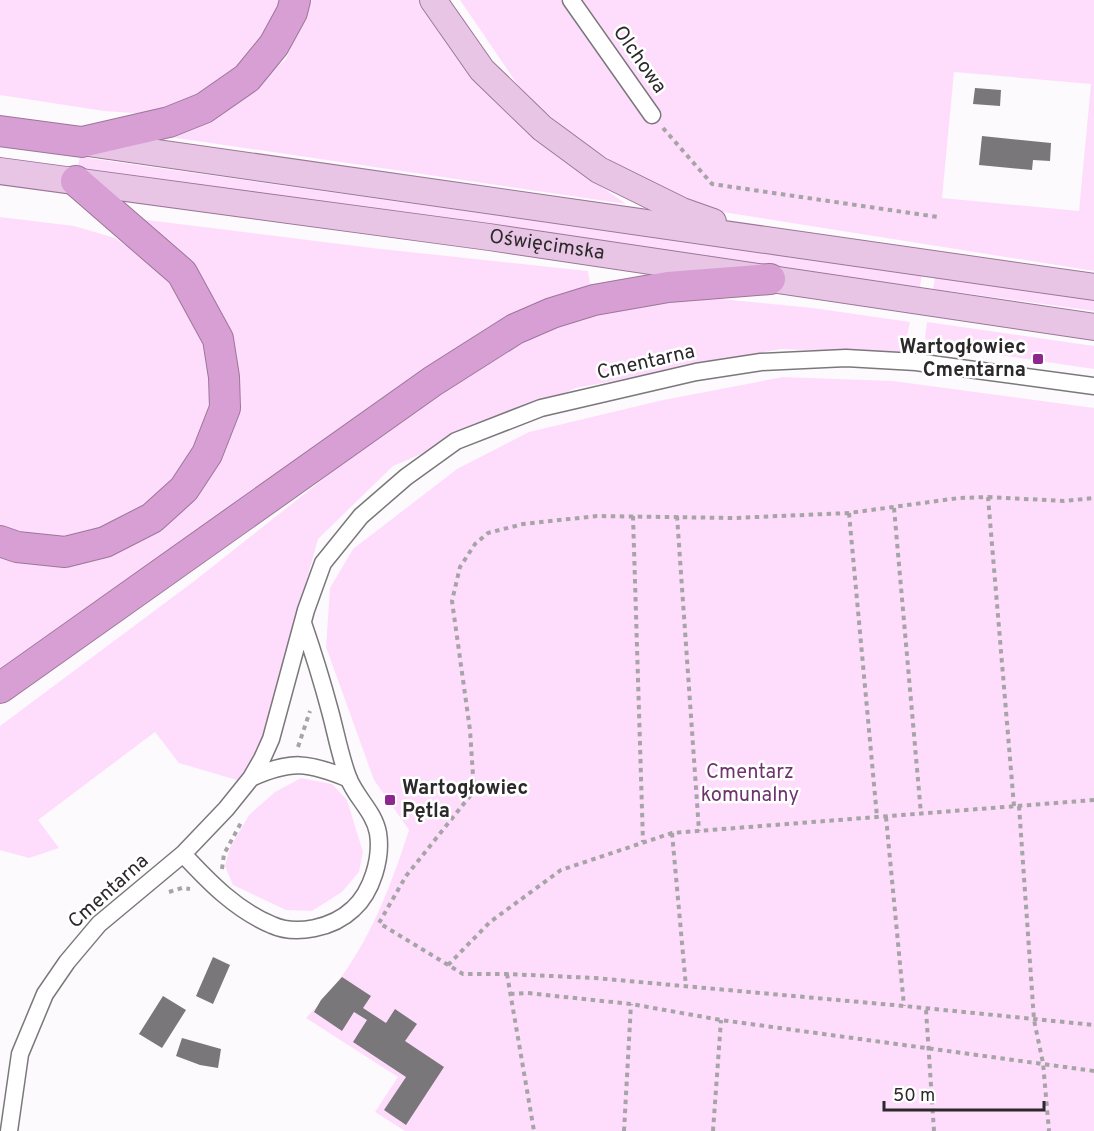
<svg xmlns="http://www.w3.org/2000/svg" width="1094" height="1131" font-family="Overpass,sans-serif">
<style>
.green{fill:#feddfc;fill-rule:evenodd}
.building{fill:#7a777a}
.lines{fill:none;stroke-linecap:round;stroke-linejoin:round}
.street-casing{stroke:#7b787b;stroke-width:19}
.primary-casing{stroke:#9b7698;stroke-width:28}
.highway-casing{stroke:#9b7698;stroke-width:32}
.path{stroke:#a7a4a7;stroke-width:4;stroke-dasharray:4.5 4.5;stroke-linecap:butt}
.street{stroke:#fff;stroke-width:16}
.primary{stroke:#e8c5e5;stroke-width:26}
.highway{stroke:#d89fd4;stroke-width:30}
.poi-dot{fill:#8e278d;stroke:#fff;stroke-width:2}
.labels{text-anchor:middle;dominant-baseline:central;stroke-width:5;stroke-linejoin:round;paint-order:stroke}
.street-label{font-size:20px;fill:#2b292a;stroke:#fff}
.poi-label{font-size:20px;font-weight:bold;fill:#2b292a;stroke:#fff;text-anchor:end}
.park-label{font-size:20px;fill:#6f336d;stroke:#fff}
</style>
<rect width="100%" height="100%" fill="#fdfafd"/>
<path class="green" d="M0 0H284L246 67 208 98 160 115 104 111 0 95Z
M312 0H424L496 101 552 152 626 204 170 137 220 114 286 59Z
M460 0H1094V271L710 210 644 182 578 139 524 94ZM954 72 1091 84 1079 211 942 198Z
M80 157 814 260 922 274 920 287 77 168Z
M0 217 74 226 115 238 158 267 191 310 211 350 213 400 194 456 167 491 106 530 60 544 0 533Z
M139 219 372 248 588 271 590 284 490 332 0 678V556L151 529 237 402Z
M935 277 1094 300V311L933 289Z
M721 299 813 308 910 322 903 354 781 349 576 388 393 466 318 539 263 739 240 781 179 763 155 732 38 820 59 848 29 858 0 850V726L193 582 384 431 495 353 562 321 648 300Z
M927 322 1094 346V369L931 345 925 338Z
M783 377 893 381 1094 408V1131H405L375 1112 398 1077 306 1018C318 1005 332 991 342 976 374 931 392 882 409 830L374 780 326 647 330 588 353 549 457 469 529 432 663 400Z
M301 778 332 784 347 800 363 852 359 872 342 892 312 911 286 910 233 885 225 866 230 848 249 815 275 792Z"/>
<path class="building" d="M975 88 1001 90 1000 106 973 104Z
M982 136 1051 143 1050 161 1033 160 1032 170 979 165Z
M213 957 230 965 213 1004 196 996Z
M342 977 371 996 363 1008 386 1023 395 1009 417 1024 405 1041 444 1067 406 1125 384 1110 406 1077 353 1042 367 1020 354 1012 342 1031 314 1012 321 1000Z
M163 996 186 1010 162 1048 139 1034Z
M182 1038 221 1049 218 1068 200 1065 176 1056Z"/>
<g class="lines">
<g class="street-casing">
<path id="street" d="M571 0 652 115
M251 778C291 760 308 762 349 779
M183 854C209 882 236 910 272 925 296 936 333 928 353 909 372 892 382 858 378 833 374 811 355 797 348 777 340 756 336 733 330 711 322 681 313 652 303 623
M9 1131 20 1054 45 994 67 962 99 924 183 854 226 809 251 778 262 759 271 739 306 610 323 563 361 516 406 477 456 441 541 408 696 372 761 362 846 358 916 362 1094 386"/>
</g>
<g class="primary-casing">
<g id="primary">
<path d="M433 0 482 70 542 128 599 170 682 211 713 222"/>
<path d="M88 143 1094 287"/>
<path id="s1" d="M0 171 489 237 1094 327"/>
</g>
</g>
<g class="highway-casing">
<path id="highway" d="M0 131 82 142 169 122 204 108 247 78 274 45 292 12 295 0
M0 541 17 547 65 552 105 542 152 518 184 489 207 454 225 408 224 377 218 339 182 273 76 181
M0 688 433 381 515 329 552 313 594 300 668 287 770 279"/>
</g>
<path class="path" d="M663 128 712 184 938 217
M988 497 1064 501 1094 498
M894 508 921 814
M849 513 877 817
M633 516 643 842
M677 516 699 831
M298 747 310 711
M1014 806 988 497 959 498 849 513 734 518 597 516 523 524 488 533 475 544 460 567 452 601 470 730 474 791 406 876 379 923 463 974H507L595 978 904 1006 1094 1025
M1019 806 1034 1020 1043 1063 1049 1131
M886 817 904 1006
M672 833 686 987
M222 869 224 854 242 821
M169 892 182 888 190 889
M448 965 490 922 561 870 672 833 1094 800
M507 974 534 1131
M510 994 527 993 631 1004 721 1020 1094 1071
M926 1010 934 1131
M624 1131 631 1004
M713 1131 721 1020"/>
<use href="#street" class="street"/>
<use href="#primary" class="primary"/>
<use href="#highway" class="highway"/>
</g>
<g class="poi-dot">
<rect x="1032" y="353" width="12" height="12" rx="3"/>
<rect x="384" y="794" width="12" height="12" rx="3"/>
</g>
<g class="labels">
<g class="street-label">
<text transform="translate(639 60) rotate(55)">Olchowa</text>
<text stroke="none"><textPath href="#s1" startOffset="552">Oświęcimska</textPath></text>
<text transform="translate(646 363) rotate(-13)">Cmentarna</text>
<text transform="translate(109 892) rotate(-42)">Cmentarna</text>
</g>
<g class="poi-label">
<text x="1026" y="348">Wartogłowiec<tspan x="1026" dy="23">Cmentarna</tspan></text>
<text x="402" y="789" text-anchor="start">Wartogłowiec<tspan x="402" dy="23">Pętla</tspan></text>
</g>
<g class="park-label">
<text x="750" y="773">Cmentarz<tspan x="750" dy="23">komunalny</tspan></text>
</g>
</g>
<path d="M884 1101v9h160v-9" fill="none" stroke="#2b292a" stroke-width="3"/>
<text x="893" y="1101" font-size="18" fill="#2b292a" stroke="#ffffff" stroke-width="4.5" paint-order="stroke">50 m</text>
</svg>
